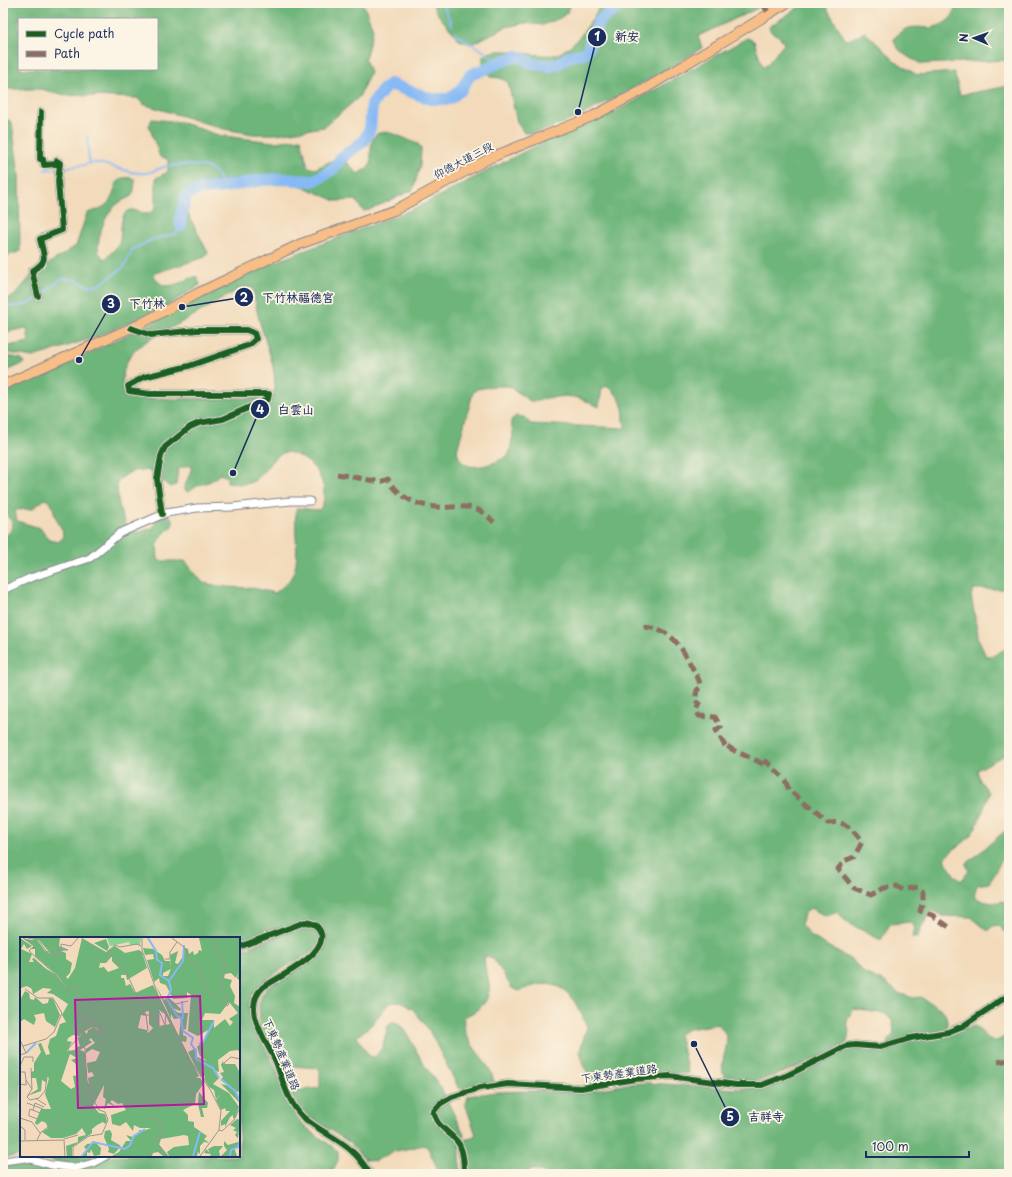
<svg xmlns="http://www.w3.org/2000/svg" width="1012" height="1177" font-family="'Playpen Sans','LXGW WenKai TC',sans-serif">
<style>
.forest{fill:#6eb57a;stroke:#44726c;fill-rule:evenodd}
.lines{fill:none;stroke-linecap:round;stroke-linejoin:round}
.stream{stroke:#87b9f4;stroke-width:2}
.river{stroke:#87b9f4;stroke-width:12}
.minor-casing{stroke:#86848c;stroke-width:9}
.major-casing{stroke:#86848c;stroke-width:11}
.minor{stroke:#fff;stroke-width:7}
.major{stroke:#f7be87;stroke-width:9}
.quiet{stroke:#8d6e63;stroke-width:5;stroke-dasharray:10 5;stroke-linecap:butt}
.cycleway-casing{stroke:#fcf5e5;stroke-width:8}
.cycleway{stroke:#1b5e20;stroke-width:6}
.labels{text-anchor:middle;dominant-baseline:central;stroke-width:3.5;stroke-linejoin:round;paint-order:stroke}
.street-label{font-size:11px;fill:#1b2f5e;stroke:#fcf5e5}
.inset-river{fill:none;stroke:#87b9f4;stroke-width:2}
.inset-road{fill:none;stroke:#9c9695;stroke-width:1}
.view{fill:#b5179e;fill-opacity:0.15;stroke:#b5179e;stroke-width:2}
.inset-edge{fill:none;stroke:#1b2f5e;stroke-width:2}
.leader{fill:none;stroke:#1b2f5e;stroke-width:1.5}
.callout-dot{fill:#1b2f5e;stroke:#fcf5e5;stroke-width:1.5}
.mark-label{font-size:12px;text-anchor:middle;font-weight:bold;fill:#fff}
.callout-label{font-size:12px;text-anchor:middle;font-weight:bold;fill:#1b2f5e;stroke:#fcf5e5;stroke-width:3.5;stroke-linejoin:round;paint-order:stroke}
</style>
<rect width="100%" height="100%" fill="#fcf5e5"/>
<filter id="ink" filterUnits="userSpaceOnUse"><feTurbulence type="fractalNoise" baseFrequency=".025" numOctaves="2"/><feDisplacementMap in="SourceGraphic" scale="8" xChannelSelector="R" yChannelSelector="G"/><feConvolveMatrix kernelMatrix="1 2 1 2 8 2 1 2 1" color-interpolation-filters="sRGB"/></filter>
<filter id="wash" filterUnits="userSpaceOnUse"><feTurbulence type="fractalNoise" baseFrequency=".012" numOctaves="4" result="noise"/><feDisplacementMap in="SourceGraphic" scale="16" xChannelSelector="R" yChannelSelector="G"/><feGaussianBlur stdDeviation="0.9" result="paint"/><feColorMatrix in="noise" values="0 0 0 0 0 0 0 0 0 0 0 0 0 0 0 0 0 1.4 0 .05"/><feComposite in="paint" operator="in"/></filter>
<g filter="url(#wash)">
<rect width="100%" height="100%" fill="#f2daba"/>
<path class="forest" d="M3 3H363L373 29 365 59 370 72 359 97 324 127 277 134H253L224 129 143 104 137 98 66 95 40 89H9L3 87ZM19 19H157V69H19Z
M432 3H570L567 13 560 18 543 25 525 23 506 27 471 44 459 40C450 27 438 18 432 3Z
M601 3H759V4L758 8 698 36 702 48C673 66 552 138 524 133L517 122 508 82 500 78 490 77 483 63V56C495 48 508 51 522 53 528 54 554 57 558 54 577 45 592 22 601 3Z
M805 3H824L846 41 865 32 895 61 917 75 954 72 960 95 1009 86V589H974L971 595 979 641 986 656 991 657 1009 647V747L1008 753 977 770 980 781 989 792C986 804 978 826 970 836 963 845 951 849 944 859L955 876 961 881 969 871 966 864C981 853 994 839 1009 828 1009 848 999 866 989 883L977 885 974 896C983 903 993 904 1003 901L1009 906V931L1004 932 999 925 993 926 988 931 971 917 943 916 932 911 922 926 917 938 912 937 915 928 910 922 890 924 881 940 846 922 838 912 826 916 810 908 804 914 801 925 812 937 853 961 864 973 885 982 898 993 913 998 921 997C934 1008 949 1005 947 1029L889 1044 887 1041 894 1034 893 1022 886 1014 853 1009 847 1021 849 1033 847 1043C830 1052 732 1104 723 1073 719 1056 736 1041 718 1024L688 1029 679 1034 688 1073 599 1081 591 1080 584 1066 580 1051 587 1027C572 990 558 974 519 991L512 988 493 958 485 956C483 966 488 973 489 984 491 1002 479 1010 464 1017 460 1044 491 1058 494 1083L477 1084 462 1089 458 1087 429 1030 414 1010 402 1003 395 1002 389 1003 372 1024 357 1037 369 1056 375 1057 382 1048 388 1026 392 1022 398 1024 405 1030 423 1063 441 1088 464 1135 460 1144V1174H440L428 1148 424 1145 392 1152 375 1161 364 1159 349 1142 306 1115 292 1095 294 1091 320 1088V1072L318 1068 291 1066 280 1059 260 1027 259 1005 262 995 267 988 316 955 321 949 324 942 311 920 239 945V938H21V1155L3 1158V538L11 531 12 522 3 510V391L45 374 154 322 267 265 416 208 545 141 617 111 747 38 754 41 762 65 765 67 784 44 779 36 771 32 769 27ZM246 287 253 288C255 298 256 309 259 319 265 344 280 372 273 398L176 399 141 398 124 393C121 386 122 383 123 375 127 345 157 336 180 323 200 312 219 301 239 289ZM494 386H509L530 401H538L546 398 566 396 579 398 599 407 602 388 608 386C613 391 620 397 622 405 625 412 622 420 626 428L531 424 524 417 516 416 511 420 513 435 509 455C495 464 460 478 457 450L473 393 477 389ZM286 452C306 455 323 472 324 492 324 499 324 505 319 510L297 508C292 529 302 558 292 576 289 583 281 588 275 593L252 588 225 587 203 583 185 561H160L158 559C156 537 158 540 172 526L173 521 169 514 157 519 153 528 136 533C119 524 118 501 117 483 125 471 145 465 157 475 163 480 164 484 171 487L176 485 178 469 189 465 192 467 184 489 188 492 199 485 211 481 220 474 227 477V482C234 483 242 485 249 483 265 479 267 457 286 452ZM45 499C56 505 52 511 57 520 61 529 63 528 63 538L58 542 49 540 40 528 17 521 15 510 32 509Z
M954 3H1009V60L922 64C911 59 895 51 894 39 908 19 923 32 938 26 948 22 958 14 954 3Z
M152 119 180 122 218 135 239 138 274 142 301 139 308 167 315 169 337 158H343L358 174 371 165C371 158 370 146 373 139 380 123 406 140 418 144L421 149 420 166 413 190 369 210 363 211 356 200 336 201 302 186 254 177 196 184 182 195 184 206 208 253 205 257 158 272 154 275C163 295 179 282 194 277H197L200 285 168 305 96 337 33 357 3 352V347L29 342 27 328 5 332V328H3V300L14 296 33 274 76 246 87 213C95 211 101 209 107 204 119 193 110 172 135 179 134 204 129 193 115 206 103 218 98 235 98 252L104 259 106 258C111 253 116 249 119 243 122 234 119 210 131 210 138 210 143 214 150 213L156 207V178L168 172V159L160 157 149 126Z
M3 120H9L12 123 19 175 20 251 3 258Z
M3 355 22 359 24 363 3 373Z
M306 925 317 929C321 939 319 944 312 952 298 960 262 978 254 992 240 1017 263 1041 273 1063 283 1085 282 1099 299 1120 309 1132 326 1141 338 1151V1160L332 1174H3V1164L26 1161 75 1171 109 1156H239V951Z
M1009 1020V1174H701L700 1172 693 1174H548L537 1170H529L528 1174H469L463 1149 465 1140 476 1135 465 1103 468 1096 496 1092 536 1091 581 1093 628 1084 649 1083 737 1089 762 1088 799 1073 847 1050 858 1049 879 1053 913 1040 975 1026C990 1038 989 1048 1007 1035L1005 1031V1024Z
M33 1156H98C77 1169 55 1162 33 1156Z"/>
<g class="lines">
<path class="stream" d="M442 3 452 25
M454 33 493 57 496 65
M87 136 89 162
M44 170 84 165C101 157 126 176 146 173 153 172 160 168 167 166 174 165 199 164 206 167 216 171 220 178 223 187
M3 304C27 313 43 294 61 279H73L89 286 99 285 124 267 132 250 151 240 176 234 181 226"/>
<path class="river" d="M181 226 180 220 187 194 200 189 223 187 262 180 282 179 312 181 323 176 333 169 341 158 364 141 370 129 372 104 383 90 390 84 431 99H449L461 90 470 75 516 56 522 58 533 64 551 66 558 64 570 56 584 54 588 48 599 21 624 3"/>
</g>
</g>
<g filter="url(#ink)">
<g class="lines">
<g class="minor-casing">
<path id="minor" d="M38 296 32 271C49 261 44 257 40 239L62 230 58 181 60 163 57 161 56 164 44 165 43 159H40L41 112
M131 328 151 335 197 330H247L254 333 256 339 249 345 189 366 144 377 128 386 129 391 150 394H269L268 399 223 419 199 423 190 427 165 447 161 456 157 479 162 514
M3 590 30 578 90 558 120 533 166 513 197 508 233 507 291 501H310
M239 947 305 922C313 923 318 925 321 933 327 955 279 977 263 987 240 1009 267 1041 276 1062 283 1081 288 1103 303 1117 329 1139 350 1140 370 1174
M3 1161 26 1158 51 1165 75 1168 93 1163 106 1156
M464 1174C464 1164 464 1154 460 1146 454 1133 433 1126 434 1111L440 1104 452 1097 480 1088 508 1084 581 1088 635 1079 670 1076 736 1085H762L788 1075 846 1046 855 1045 880 1047 911 1038 948 1032 963 1026 1009 995"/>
</g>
<g class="major-casing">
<path id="major" d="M3 385 142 323 198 293 300 244 395 210 490 158 593 116 643 90 787 3"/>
</g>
<use href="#minor" class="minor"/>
<use href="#major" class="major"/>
<path class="quiet" d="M735 3 742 6 753 3
M762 3 769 14
M337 474 380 482 388 479C399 497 416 506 437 507 449 508 461 505 474 508 481 510 488 517 494 522
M644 626C670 628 681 646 692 667 696 675 699 678 701 687L697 690 695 701 699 704 696 710 699 716 715 717 721 727 716 730 726 748 727 746C739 755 753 757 766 766V761L785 780 789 790 828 823C846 820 852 829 862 842L854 857 844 861 838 869 854 888 871 895 884 888 897 886 903 890 918 887 923 891V901L920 911 932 915 952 929
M998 1062 1009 1060"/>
<g class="cycleway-casing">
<path id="cycleway" d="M38 296 32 271C49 261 44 257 40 239L62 230 58 181 60 163 57 161 56 164 44 165 43 159H40L41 112
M131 328 151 335 197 330H247L254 333 256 339 249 345 189 366 144 377 128 386 129 391 150 394H269L268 399 223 419 199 423 190 427 165 447 161 456 157 479 162 514
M239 947 305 922C313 923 318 925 321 933 327 955 279 977 263 987 240 1009 267 1041 276 1062 283 1081 288 1103 303 1117 329 1139 350 1140 370 1174
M464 1174C464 1164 464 1154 460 1146 454 1133 433 1126 434 1111L440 1104 452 1097 480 1088 508 1084 581 1088 635 1079 670 1076 736 1085H762L788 1075 846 1046 855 1045 880 1047 911 1038 948 1032 963 1026 1009 995"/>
</g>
<use href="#cycleway" class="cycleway"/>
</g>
</g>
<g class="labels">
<g class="street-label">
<text transform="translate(463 160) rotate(-28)">仰德大道三段</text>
<text transform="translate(282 1054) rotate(67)">下東勢產業道路</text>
<text transform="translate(619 1073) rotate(-8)">下東勢產業道路</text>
</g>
</g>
<g transform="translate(20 937)">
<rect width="220" height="220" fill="#f2daba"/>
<path d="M87 1H121L120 8H110L109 5 90 9Z" fill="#89d390"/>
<path d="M0 1 12 9 7 12 4 7 1 12 12 17 9 25H14L12 22 14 21 25 31 36 38 47 52 37 38 15 19V12H10L14 9 3 1 11 3H17L25 14 31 17 19 3 9 1H40L39 9 46 13 41 14 46 16V22L52 26 50 36 46 40 48 42 55 31 62 1 86 15 95 9 105 16 119 13 122 15 127 31 107 43 106 38H101V41H104L106 49 110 47 115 56 133 48 179 139 176 141H180L184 146 176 157 175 167 163 173 168 178V184L174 185V190L187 199 184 202 189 206 181 204 184 205 180 209V217L178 215 177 219H149L147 215 154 210 169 208 168 199 164 198 141 202 139 208 148 219H143L138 215 133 216 132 219H92L99 215 106 204H111L106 198 113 200 119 196V193L123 194 131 191H120L114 188 113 194 106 185 100 189 92 187 91 178 106 173 102 166 98 167 92 163 90 165 96 170 88 166 84 173 86 162 83 160 84 148 73 169 79 176 85 177 87 184 85 187 83 185 77 188 72 192V196L52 210V219H47L46 209 58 205V200L66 198 62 191 56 197 43 201H31L22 195 28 191 26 186 22 184 17 188 15 186 21 172H31L25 157 29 141 27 140V146L22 143 21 154 7 159 18 152 16 141H11V135L14 134V126L21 115 18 107 21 106 26 118 30 117 28 110 30 102 36 99 40 87 46 85 42 78 48 67 33 57 27 56 32 52 23 51 13 57 12 52 7 49 1 51 0 59ZM92 19V24L99 31 88 35 84 30 79 31 80 26H86ZM139 73 145 77 150 87 139 89ZM129 74V87L133 91 128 96 127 93 118 91 121 78 126 79 124 75ZM72 90H76L79 95 74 90 68 93 67 97 64 94 58 102 60 109 55 111 59 113 47 114 52 105 47 104 48 101 53 98 59 99 64 94ZM71 101 75 106 66 112V116L72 112 80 115 76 124 67 126 68 136 72 135 74 139 68 141 69 149 67 143 65 115 60 113 72 105 69 103ZM50 117 57 121 51 123 56 127 58 138 53 139 55 150 51 152 41 144ZM179 1H220V44L217 41 218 35 216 41 211 36 205 37 204 41 212 43 210 49 215 59 214 66 220 70V116L218 113 210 114 198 123 199 135 196 134 199 141 193 147 209 156 219 170 215 181H213V178L210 180 205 190V187L201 189V184L210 174H206L205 171 201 173 196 163 201 157 196 162 194 153 189 150 184 142 185 139 182 140 176 131 168 115 176 111 177 120 187 124 180 119 177 110 185 103 188 93 178 99 168 94 171 58 167 55V61L153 62 146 48 140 46 139 41 134 45 127 23 134 22 133 17 125 18 123 11 133 12 142 18 145 24H150L151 32 143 36V39H148L151 32 150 18 158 14 155 26 158 27 164 18 163 10 168 12 169 17 173 14 174 18 178 16 179 13 182 14ZM209 65 218 76 209 82 213 85 210 89 205 82 194 91V83H182L185 76 200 77ZM86 2 89 10 87 14 74 6ZM136 49 144 63 148 60 161 72 160 74 153 71 158 76H168L166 92 163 93V98L167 100 166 105 161 104 159 99 161 81 154 82 151 77V82ZM5 54 9 56 10 62 14 63 15 60 23 67 28 66 29 61 33 62 40 78 35 90 26 84 24 76 14 78 16 82 14 88 4 82 0 85V63ZM203 124 204 127H215L219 134 220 157 218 154 216 156 220 166 201 147 209 149 201 143 203 140 200 136 204 135 201 128ZM179 155 188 166 187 171H182L184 180H181L178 167ZM217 182 220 183 218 201 215 198 217 195 213 193 216 191 210 188ZM90 193 92 197 91 203 101 209 94 217 88 215 89 212 84 200 85 194ZM204 204 208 208 218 205 220 211H214L217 219H201L207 213 204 209ZM76 206 81 211 80 218 74 219 71 212 70 216 67 215V219H63L67 213 64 210 67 207ZM194 209H203L199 214 200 219H190L191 217 184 216 186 212 190 216 188 212Z" fill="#6eb57a" fill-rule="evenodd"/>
<path class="inset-river" d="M128 1 136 14 137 23 142 26 140 38 149 44 151 53 147 62 157 79M149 44 163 24 164 8M157 79 161 81 163 94 173 101 171 107 176 114V122L193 131 199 141M161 84 163 80 162 64M179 107 183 105 194 84M6 116 16 106M201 142 215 154 220 163M62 219 73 205 105 212 110 208 114 199 125 192M173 219 180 195M210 219 211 213 218 210 220 203"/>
<path class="inset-road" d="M3 1 14 9 9 14 36 38 47 53 54 50 57 58 56 71 63 83 78 86 83 95 80 97 75 90H71L63 95 48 112 50 115 63 110 65 111 67 144 74 164 79 173 85 175 88 183 82 197 69 199 53 210V219M8 1 18 3 26 14 40 19 36 13H48L41 10V7L51 9 58 1M122 1V13L138 58 170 123 191 154 201 174 199 193 180 219M152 1 164 10 168 20 178 30 188 55 207 69 209 67 201 49 205 27 194 10 195 1M121 9 117 7 100 10 95 8 87 15 105 33 126 78 128 94M145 22H150V15L157 5M149 64 156 67 168 64M126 78H133L139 89V74L145 88 146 74M0 103 6 116 0 118M3 109 26 102 34 95 42 76 33 61H18L5 52M220 122 211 120 204 126 220 149M0 129 4 120H13V125M11 131 12 152M0 135H5L6 143V148L0 147M6 143 12 152 7 160 10 163 19 161 25 154 27 141M15 161 26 168M7 166 23 172M13 173 15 166 24 170M126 180 141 184 139 191 144 198 135 203 148 219M0 181 12 185 20 196M18 182 9 179V176L10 172 20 176M0 189 5 193V203M199 193 202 194 214 183 220 171M44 202 58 198M17 203 21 195 31 188 38 191 43 183H46M0 204 44 203 45 219"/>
<path class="view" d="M180 59 184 167 58 171 55 63Z"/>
<rect width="220" height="220" class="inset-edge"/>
</g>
<path class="leader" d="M578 112L597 37M182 307L244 297M79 360L111 304M233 473L260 409M694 1044L730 1117"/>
<g class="callout-dot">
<circle cx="578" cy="112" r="4"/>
<circle cx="182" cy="307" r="4"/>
<circle cx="79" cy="360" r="4"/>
<circle cx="233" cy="473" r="4"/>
<circle cx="694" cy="1044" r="4"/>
<circle cx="597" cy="37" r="10"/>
<circle cx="244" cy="297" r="10"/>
<circle cx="111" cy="304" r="10"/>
<circle cx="260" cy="409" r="10"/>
<circle cx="730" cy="1117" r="10"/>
</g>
<g class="mark-label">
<text x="597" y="41">1</text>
<text x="244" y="302">2</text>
<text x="111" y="308">3</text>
<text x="260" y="414">4</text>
<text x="730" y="1121">5</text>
</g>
<g class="callout-label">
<text x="627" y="41">新安</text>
<text x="298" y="302">下竹林福德宮</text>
<text x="147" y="308">下竹林</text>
<text x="296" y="414">白雲山</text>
<text x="766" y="1121">吉祥寺</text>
</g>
<rect width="1012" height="1177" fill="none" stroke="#fcf5e5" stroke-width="16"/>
<rect x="18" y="18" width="140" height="52" fill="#fcf5e5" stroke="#a2a6af"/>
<rect x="26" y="31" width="20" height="6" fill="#1b5e20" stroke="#a2a6af"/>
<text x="54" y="38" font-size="12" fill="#1b2f5e">Cycle path</text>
<rect x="26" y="51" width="20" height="6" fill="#8d6e63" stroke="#a2a6af"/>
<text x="54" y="58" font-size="12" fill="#1b2f5e">Path</text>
<g transform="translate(974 38) rotate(272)" stroke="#fcf5e5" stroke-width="3" paint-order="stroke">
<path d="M0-3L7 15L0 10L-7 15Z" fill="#1b2f5e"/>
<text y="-6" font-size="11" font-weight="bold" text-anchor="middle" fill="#1b2f5e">N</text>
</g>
<path d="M866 1151v6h103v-6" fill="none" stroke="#1b2f5e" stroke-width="2"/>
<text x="872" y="1151" font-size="12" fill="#1b2f5e" stroke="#fcf5e5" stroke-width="3" paint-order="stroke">100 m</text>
</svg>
